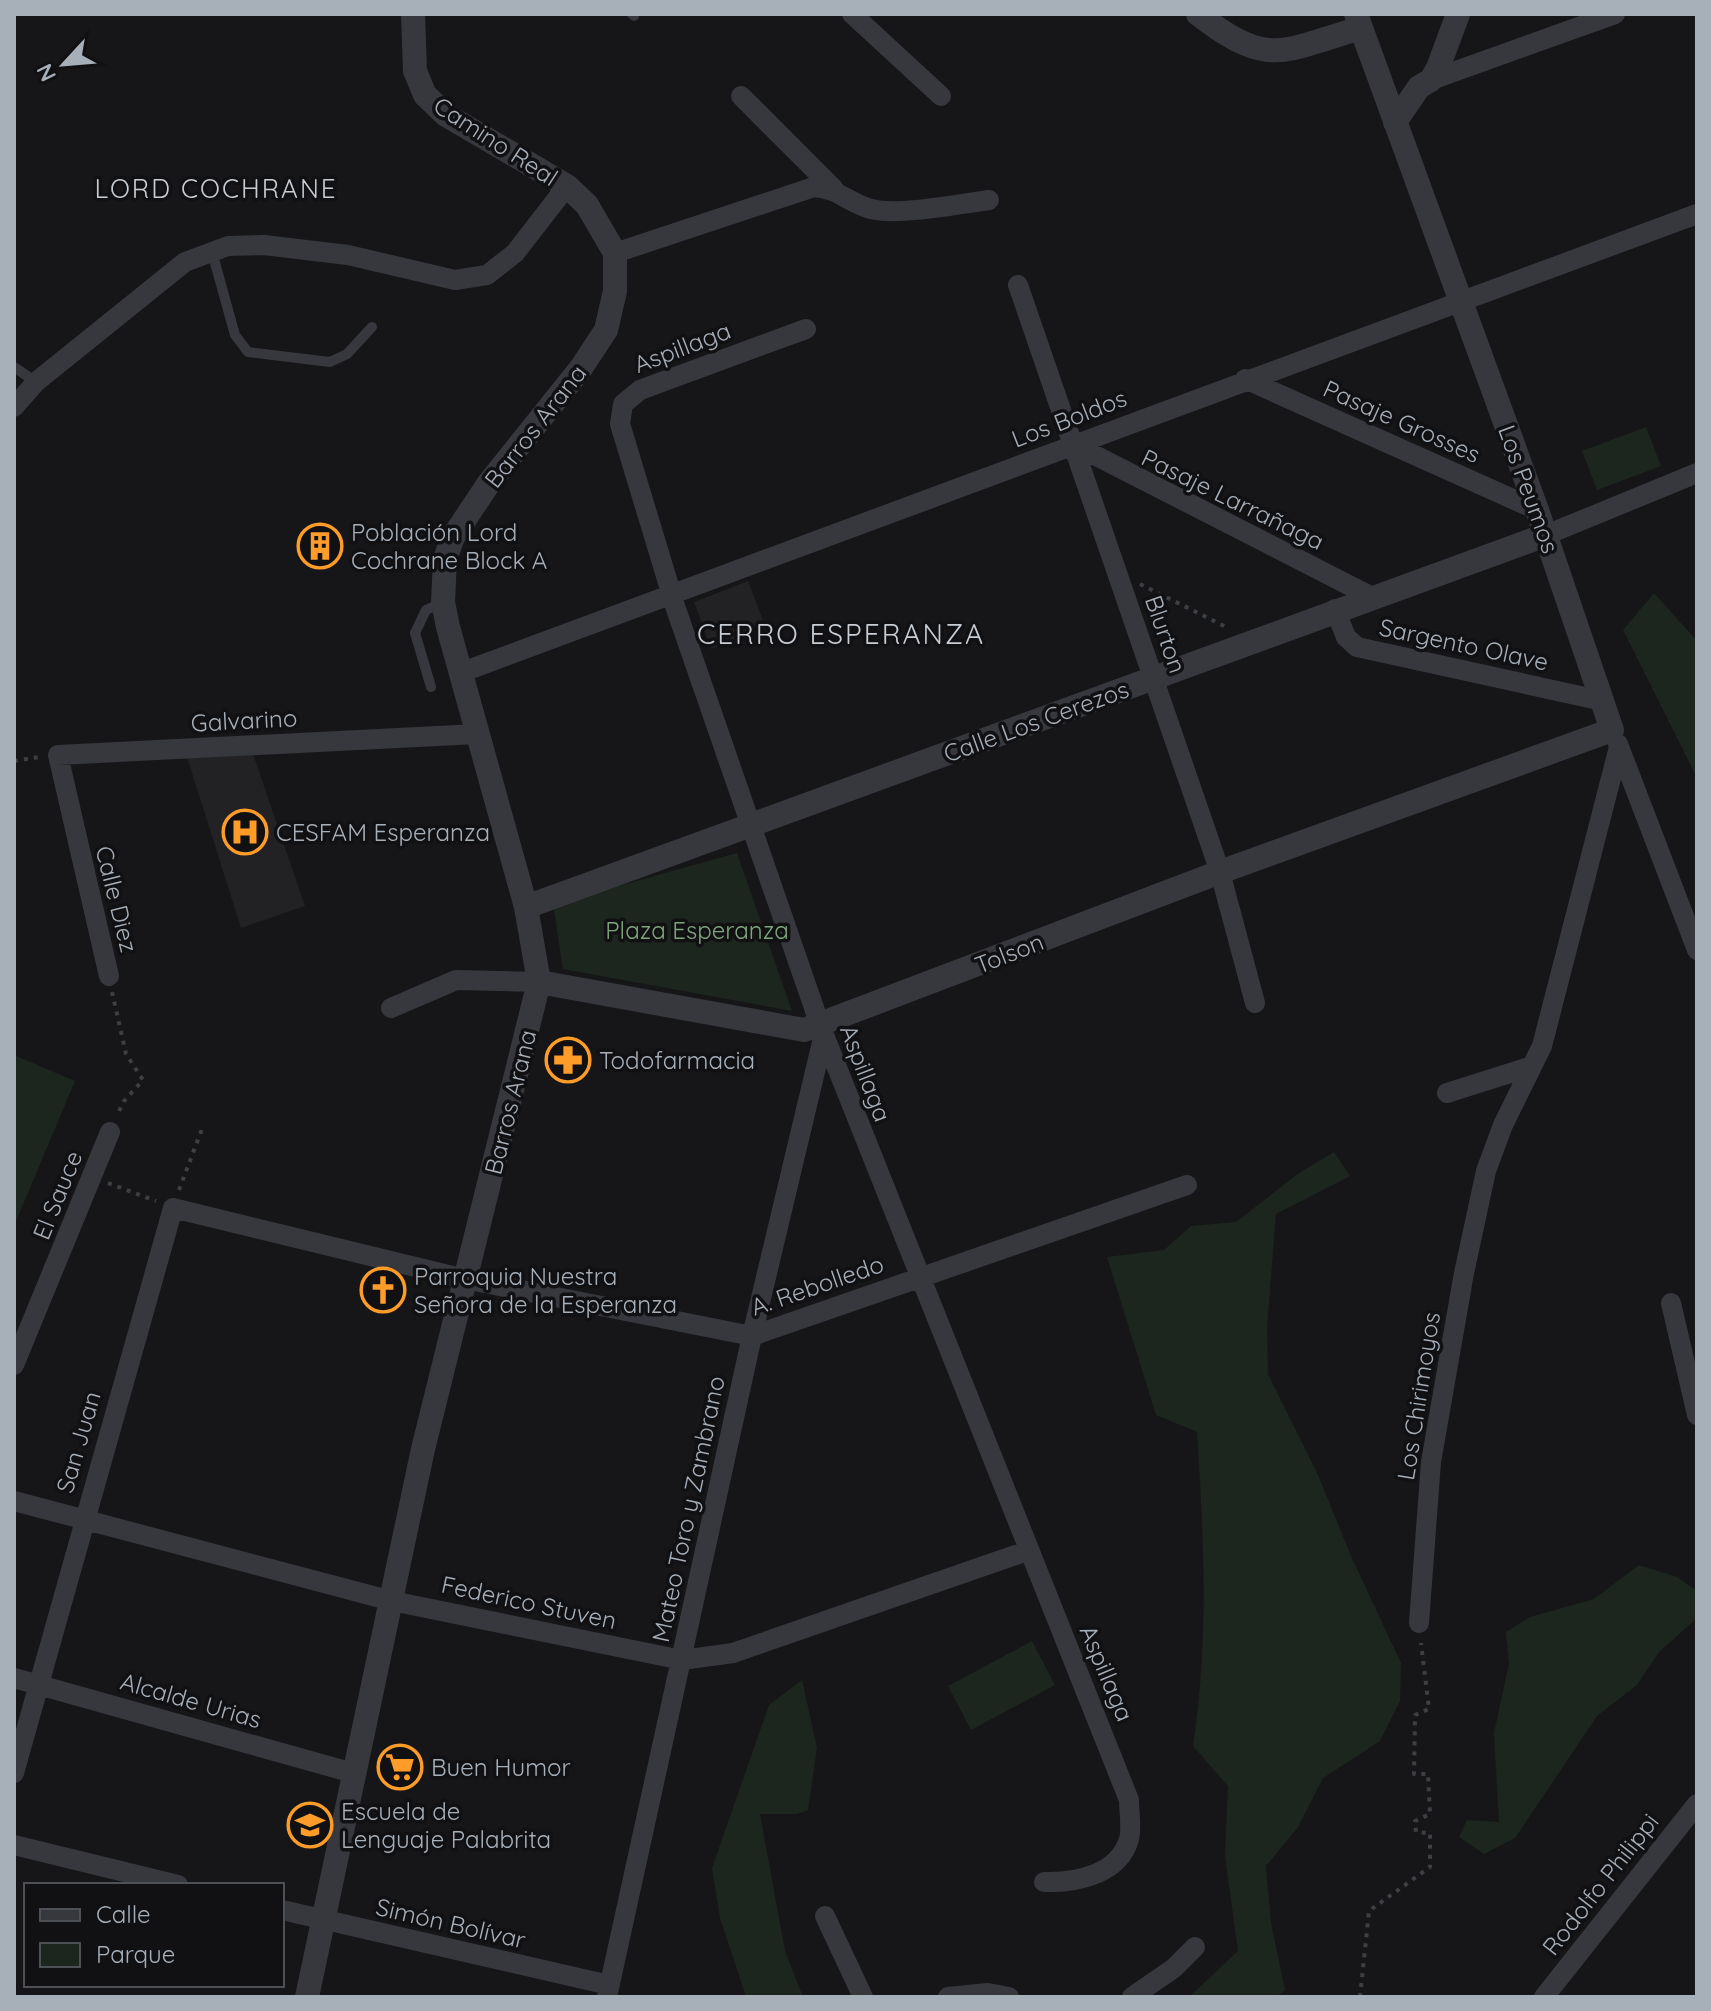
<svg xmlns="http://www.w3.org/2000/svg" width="1711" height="2011" font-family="Quicksand,sans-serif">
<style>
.built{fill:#222225}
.green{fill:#1d261e}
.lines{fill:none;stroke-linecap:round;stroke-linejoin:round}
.path{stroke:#3c4044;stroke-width:4;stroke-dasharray:4 6;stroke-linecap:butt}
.service{stroke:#37383d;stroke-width:10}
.minor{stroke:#37383d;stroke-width:20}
.tertiary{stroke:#37383d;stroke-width:24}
.labels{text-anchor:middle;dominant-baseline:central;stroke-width:7;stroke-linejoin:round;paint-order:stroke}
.street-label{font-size:24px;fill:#a7afb9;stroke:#111113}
.poi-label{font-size:24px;fill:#a7afb9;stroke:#111113;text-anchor:start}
.park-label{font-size:24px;fill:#7fa57d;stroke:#111113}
.neighbourhood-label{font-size:26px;letter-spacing:2px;fill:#c8cdd4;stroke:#111113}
.quarter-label{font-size:28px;letter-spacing:2px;fill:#c8cdd4;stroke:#111113}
</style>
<rect width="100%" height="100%" fill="#161618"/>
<path class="built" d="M748 581 766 628 711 649 694 602Z
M252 751 305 906 241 928 187 757Z
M299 1808 328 1814 321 1842 293 1836Z"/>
<path class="green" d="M1646 427 1661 466 1597 490 1582 451Z
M1654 593 1697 641V778L1623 630Z
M737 853 792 1011 563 969 553 904Z
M14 1055 75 1081 14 1226Z
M1334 1152 1350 1176 1276 1214 1267 1326 1268 1374 1318 1475 1351 1556 1401 1663 1400 1701 1380 1741 1323 1778 1298 1827 1266 1866 1271 1923 1285 1990 1276 1997H1189L1238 1951 1225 1856 1228 1786 1193 1746C1209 1641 1204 1538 1197 1432L1156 1415 1107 1257 1164 1250 1191 1226 1236 1222 1299 1173Z
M1639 1565 1677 1577 1697 1591V1618L1659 1652 1637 1685 1597 1716 1515 1838 1484 1854 1459 1837 1467 1820 1499 1822 1494 1733 1509 1664 1506 1632 1530 1617 1594 1599Z
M1032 1641 1055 1685 971 1730 948 1686Z
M802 1680 817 1748 808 1810 797 1814H760L785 1951 803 1997H746L720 1918 712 1868 769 1705Z"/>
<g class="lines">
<path class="path" d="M1140 584 1228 628
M14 761 39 757
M112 992 126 1054 143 1080 124 1101 117 1115
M108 1183 156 1201
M179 1190 202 1129
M1360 1997 1369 1911 1430 1867V1833L1416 1832 1415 1821 1430 1814 1428 1774H1414L1415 1715 1429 1709 1421 1643"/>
<path class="service" d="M632 14 634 16
M212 252 235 335 248 352 330 362 347 354 372 327
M14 367 36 382
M431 687 415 633 426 610 441 603"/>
<path class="minor" d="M852 14 941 96
M1431 80 1615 14
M741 96 834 189
M615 253 814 187C840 189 848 203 871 209 897 216 960 204 989 200
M1018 285 1220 872 1255 1003
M806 329 640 390 623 404 620 424 676 609 820 1025 1129 1800C1129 1812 1132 1828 1129 1839 1119 1875 1075 1883 1044 1882
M1245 379 1537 510
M14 407 36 382 185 262 228 246 264 245 348 255 455 280 487 275 515 253 567 186
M1073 444 1372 597
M1546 535 1697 473
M1335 609 1346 637 1357 647 1603 701
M460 673 1697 214
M1618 744 1697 950
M109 976 58 755 477 734
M391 1008 456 980 539 982
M1447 1093 1532 1066
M1671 1303 1697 1415
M14 1365 110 1132
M14 1501 392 1601 682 1660 733 1653 1027 1551
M1419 1623 1431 1462 1464 1273 1486 1171 1503 1125 1542 1046 1619 747
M14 1678 353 1773
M14 1773 173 1208 465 1279 752 1336 1187 1185
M14 1845 178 1885
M282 1910 609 1985
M825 1916 863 1997
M607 1997 752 1336 824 1034
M948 1997 988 1993 1009 1997
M1132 1997 1174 1968 1195 1947
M1544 1997 1697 1804"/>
<path class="tertiary" d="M1198 14C1269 69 1281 51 1361 28
M1395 122 1419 87 1431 80 1438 68 1458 14
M526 907 1546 535
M539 982 804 1030 1220 872 1612 730 1537 510 1356 14
M307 1997 423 1449 539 982 526 907 448 627 443 602 445 559 453 537 489 483 581 368 606 330 615 291V253L587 205 567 186 446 115 425 95 415 71 413 14"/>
</g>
<defs>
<g id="building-ring" transform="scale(2.3)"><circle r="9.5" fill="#111113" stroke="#fd9c29" stroke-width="1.5"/><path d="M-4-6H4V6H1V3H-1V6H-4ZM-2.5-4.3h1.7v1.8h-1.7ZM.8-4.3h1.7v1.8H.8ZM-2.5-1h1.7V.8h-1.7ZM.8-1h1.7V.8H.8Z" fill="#fd9c29"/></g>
<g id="hospital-ring" transform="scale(2.3)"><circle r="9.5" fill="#111113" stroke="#fd9c29" stroke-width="1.5"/><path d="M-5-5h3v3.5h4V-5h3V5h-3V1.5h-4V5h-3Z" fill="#fd9c29"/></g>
<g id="pharmacy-ring" transform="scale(2.3)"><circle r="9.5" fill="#111113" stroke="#fd9c29" stroke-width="1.5"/><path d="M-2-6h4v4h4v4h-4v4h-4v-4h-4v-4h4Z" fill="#fd9c29"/></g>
<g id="church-ring" transform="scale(2.3)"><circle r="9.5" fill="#111113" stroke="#fd9c29" stroke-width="1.5"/><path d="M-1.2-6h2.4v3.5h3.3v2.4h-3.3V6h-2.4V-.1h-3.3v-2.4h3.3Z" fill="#fd9c29"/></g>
<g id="supermarket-ring" transform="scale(2.3)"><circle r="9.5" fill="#111113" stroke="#fd9c29" stroke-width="1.5"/><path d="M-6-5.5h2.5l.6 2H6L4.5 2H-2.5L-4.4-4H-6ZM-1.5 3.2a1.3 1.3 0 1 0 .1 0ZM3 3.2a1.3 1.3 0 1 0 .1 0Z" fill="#fd9c29"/></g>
<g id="school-ring" transform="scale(2.3)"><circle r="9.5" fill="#111113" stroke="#fd9c29" stroke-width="1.5"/><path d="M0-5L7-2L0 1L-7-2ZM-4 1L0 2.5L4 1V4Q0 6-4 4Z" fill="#fd9c29"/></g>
</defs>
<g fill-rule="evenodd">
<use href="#building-ring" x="320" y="546"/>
<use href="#hospital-ring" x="245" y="832"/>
<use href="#pharmacy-ring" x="568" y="1060"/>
<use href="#church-ring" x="383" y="1290"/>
<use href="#supermarket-ring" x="400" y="1767"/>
<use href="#school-ring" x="310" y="1825"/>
</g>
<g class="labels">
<g class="street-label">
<text transform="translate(496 141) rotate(33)">Camino Real</text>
<text transform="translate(682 347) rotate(-21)">Aspillaga</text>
<text transform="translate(1069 418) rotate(-21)">Los Boldos</text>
<text transform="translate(1402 421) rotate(24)">Pasaje Grosses</text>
<text transform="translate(535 426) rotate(-52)">Barros Arana</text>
<text transform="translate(1529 489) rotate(70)">Los Peumos</text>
<text transform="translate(1233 499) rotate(26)">Pasaje Larrañaga</text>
<text transform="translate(1166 634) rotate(71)">Blurton</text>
<text transform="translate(1464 644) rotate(12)">Sargento Olave</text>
<text transform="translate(244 720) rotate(-3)">Galvarino</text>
<text transform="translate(1036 721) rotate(-20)">Calle Los Cerezos</text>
<text transform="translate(117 899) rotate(76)">Calle Diez</text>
<text transform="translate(1009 953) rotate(-21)">Tolson</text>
<text transform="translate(866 1073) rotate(69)">Aspillaga</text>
<text transform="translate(510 1102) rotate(-76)">Barros Arana</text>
<text transform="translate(57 1195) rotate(-68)">El Sauce</text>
<text transform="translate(817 1285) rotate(-19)">A. Rebolledo</text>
<text transform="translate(1418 1396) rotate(-81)">Los Chirimoyos</text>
<text transform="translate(78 1442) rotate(-74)">San Juan</text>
<text transform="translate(688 1509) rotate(-78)">Mateo Toro y Zambrano</text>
<text transform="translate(529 1602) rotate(12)">Federico Stuven</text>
<text transform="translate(1107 1673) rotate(67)">Aspillaga</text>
<text transform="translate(191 1700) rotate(16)">Alcalde Urias</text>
<text transform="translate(1600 1884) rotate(-52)">Rodolfo Philippi</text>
<text transform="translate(451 1923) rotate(13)">Simón Bolívar</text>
</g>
<g class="poi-label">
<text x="351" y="532">Población Lord<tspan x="351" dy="28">Cochrane Block A</tspan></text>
<text x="276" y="832">CESFAM Esperanza</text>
<text x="599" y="1060">Todofarmacia</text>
<text x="414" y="1276">Parroquia Nuestra<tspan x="414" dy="28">Señora de la Esperanza</tspan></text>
<text x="431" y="1767">Buen Humor</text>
<text x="341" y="1811">Escuela de<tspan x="341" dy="28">Lenguaje Palabrita</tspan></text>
</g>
<g class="park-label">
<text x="697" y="930">Plaza Esperanza</text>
</g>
<g class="neighbourhood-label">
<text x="216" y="188">LORD COCHRANE</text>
</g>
<g class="quarter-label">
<text x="841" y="633">CERRO ESPERANZA</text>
</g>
</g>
<rect width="1711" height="2011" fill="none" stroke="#a7afb9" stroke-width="32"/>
<rect x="24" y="1883" width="260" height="104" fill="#111113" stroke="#4d5055" stroke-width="2"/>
<rect x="40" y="1909" width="40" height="12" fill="#37383d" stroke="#4d5055" stroke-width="2"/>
<text x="96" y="1923" font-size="24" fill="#a7afb9">Calle</text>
<rect x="40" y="1943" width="40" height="24" fill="#1d261e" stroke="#4d5055" stroke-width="2"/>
<text x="96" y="1963" font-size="24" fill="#a7afb9">Parque</text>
<g transform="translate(64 64) rotate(244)" stroke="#111113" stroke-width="6" paint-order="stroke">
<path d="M0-6L14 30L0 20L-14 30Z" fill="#a7afb9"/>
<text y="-12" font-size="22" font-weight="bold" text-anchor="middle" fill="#a7afb9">N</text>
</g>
</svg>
